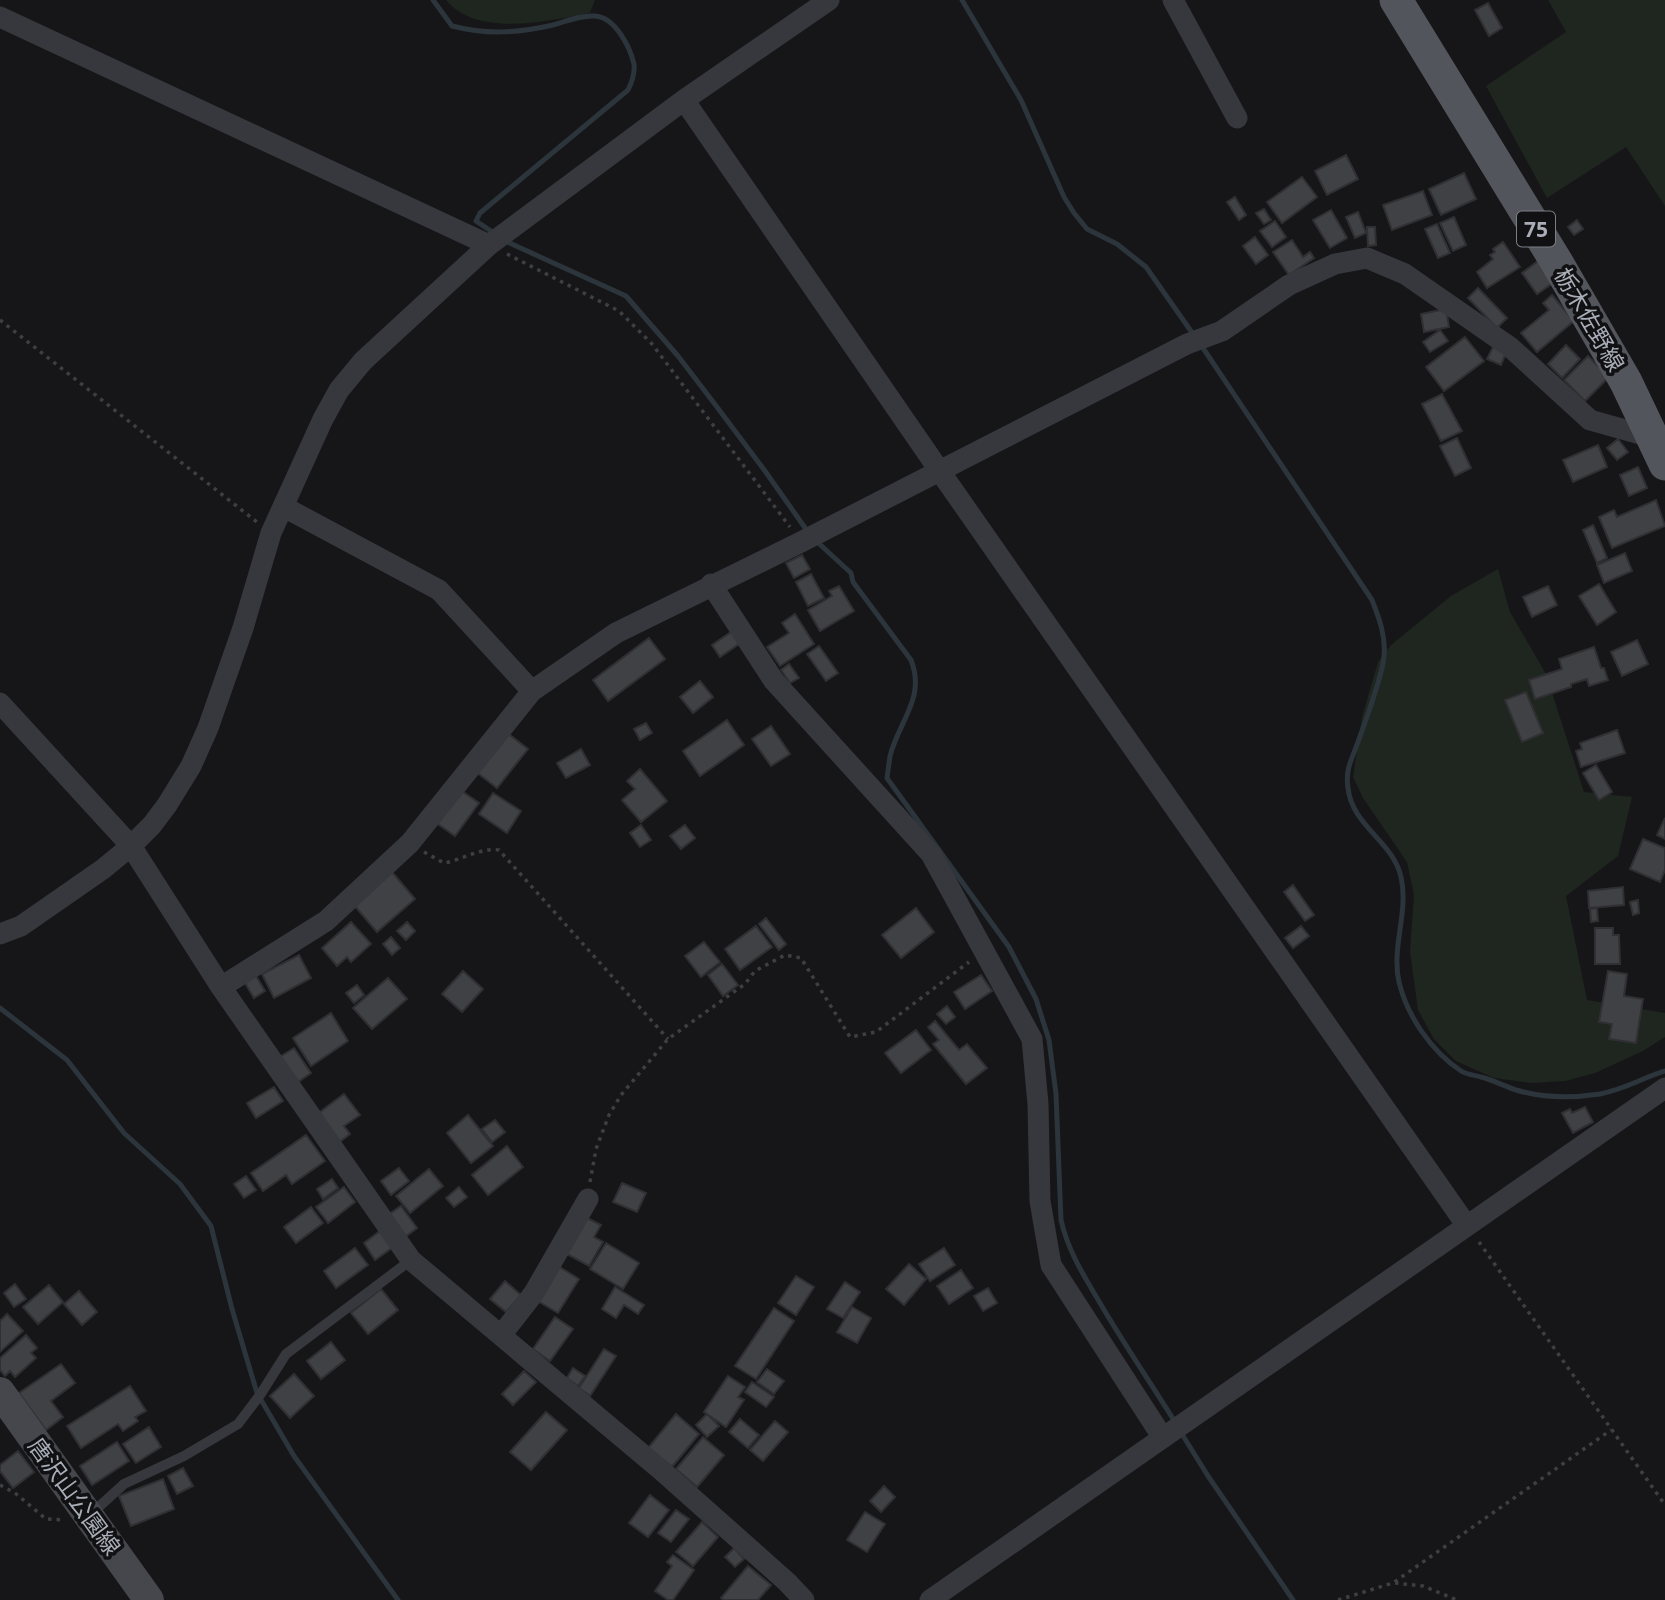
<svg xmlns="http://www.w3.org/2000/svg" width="1665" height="1600" font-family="'Open Sans','Noto Sans JP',sans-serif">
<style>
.green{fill:#1e261f}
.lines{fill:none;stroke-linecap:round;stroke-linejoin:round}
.stream{stroke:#2c353c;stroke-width:5}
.building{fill:#404145;stroke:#303034;stroke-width:2}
.path{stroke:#3d3f44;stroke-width:3.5;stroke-dasharray:3.5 5;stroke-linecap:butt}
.service{stroke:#37383d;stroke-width:10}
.minor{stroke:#37383d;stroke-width:21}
.secondary{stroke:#45474d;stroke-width:30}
.primary{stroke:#53555c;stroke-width:33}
.labels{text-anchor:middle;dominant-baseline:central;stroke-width:7;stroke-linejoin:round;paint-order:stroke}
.shield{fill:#111113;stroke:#7b7e86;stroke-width:2}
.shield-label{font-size:21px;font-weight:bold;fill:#a8adb8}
.street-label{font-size:23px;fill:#a8adb8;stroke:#111113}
</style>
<rect width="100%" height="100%" fill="#161618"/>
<path class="green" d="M446 0H595L590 13C547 21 478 38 446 0Z
M1548 0H1665V206L1626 147 1547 198 1486 86 1566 32Z
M1498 569 1510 612 1546 674 1584 792 1632 797 1618 856 1566 896 1587 1000 1665 1013V1037L1643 1051 1595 1073 1565 1081 1532 1083 1494 1078 1456 1061 1434 1039 1418 1010 1410 952 1414 895 1407 862 1363 798 1353 777 1362 717 1378 662 1391 645 1451 596Z"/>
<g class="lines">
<path class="stream" d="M433 0 452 26C487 35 518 33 553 25 567 21 581 15 595 16 615 17 630 47 634 64 635 73 632 82 628 90L480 213 476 221 494 233
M962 0 1021 100 1064 197 1074 213 1087 229 1117 244 1146 267 1193 334
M505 241 626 296 678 356 717 407 765 471 808 532
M1203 348 1372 600C1379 618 1386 636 1384 656 1383 675 1365 722 1358 742 1352 759 1345 769 1348 788 1352 826 1393 841 1401 877 1409 912 1391 947 1399 982 1407 1016 1432 1052 1461 1071 1467 1075 1475 1075 1481 1077 1493 1080 1504 1086 1516 1090 1543 1098 1573 1098 1600 1094 1626 1089 1642 1078 1665 1071
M814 539 851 573 853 582 911 660C926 698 899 721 890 756 889 763 888 771 887 778L1009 947 1036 999 1049 1040 1056 1094 1061 1220C1068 1251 1084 1276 1100 1303 1124 1344 1150 1382 1175 1422
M0 1008 67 1060 124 1133 180 1184 211 1226 232 1309 257 1393 294 1456 398 1600
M1180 1431 1208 1476 1293 1600"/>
</g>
<path class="building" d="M1488 3 1502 28 1489 36 1475 10Z
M1346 155 1358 179 1327 195 1315 171Z
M1464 173 1476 199 1441 215 1429 189Z
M1302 177 1317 197 1282 223 1267 202Z
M1423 191 1432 215 1392 230 1383 205Z
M1235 197 1246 215 1239 220 1227 202Z
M1264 209 1271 220 1264 224 1256 213Z
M1331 210 1347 238 1330 248 1313 220Z
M1358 212 1366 233 1355 238 1346 217Z
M1454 217 1466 245 1453 251 1440 223Z
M1577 220 1583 229 1574 235 1568 227Z
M1275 221 1286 237 1272 247 1260 231Z
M1437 224 1450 253 1438 258 1425 229Z
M1367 227H1375L1376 245 1368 246Z
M1255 237 1268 255 1256 264 1243 246Z
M1292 240 1303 257 1310 252 1314 258 1289 275 1273 252Z
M1503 242 1520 267 1487 288 1477 272 1493 259 1490 255 1495 252 1493 249Z
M1538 261 1553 283 1537 294 1522 273Z
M1478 288 1507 318 1497 328 1468 298Z
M1552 295 1574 321 1537 352 1521 333 1549 310 1543 303Z
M1446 309 1449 327 1424 332 1421 314Z
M1440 330 1448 341 1430 352 1423 342Z
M1465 337 1484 361 1444 391 1426 367Z
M1566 345 1580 359 1562 378 1548 364Z
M1493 347 1506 353 1501 365 1487 359Z
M1588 356 1609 377 1585 401 1564 380Z
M1442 394 1462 431 1441 441 1422 404Z
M1457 438 1471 468 1455 476 1440 446Z
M1618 439 1628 452 1617 460 1607 448Z
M1598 445 1607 467 1573 482 1563 460Z
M1638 467 1647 488 1629 496 1620 475Z
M1656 500 1665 526 1612 548 1599 517 1614 510 1617 517Z
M1593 525 1607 558 1597 563 1583 530Z
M1625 553 1632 571 1604 583 1597 565Z
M802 555 810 569 794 578 786 563Z
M811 574 824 598 808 606 796 582Z
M1599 584 1616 612 1597 625 1579 596Z
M839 586 854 611 820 631 808 610 832 596 829 591Z
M1548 586 1557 605 1532 617 1523 597Z
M795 614 814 644 780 666 767 647 789 633 782 623Z
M734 630 742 642 720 657 712 645Z
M649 638 665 659 608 701 593 680Z
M1637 640 1648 664 1622 676 1611 652Z
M819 646 838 673 826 681 807 654Z
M1594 647 1601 668H1604L1608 680 1589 686 1587 679 1571 684V687L1535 699 1529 680 1562 669 1559 659Z
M789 664 799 678 790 683 781 670Z
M700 681 713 697 693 713 680 697Z
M1526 692 1543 733 1522 742 1505 700Z
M727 720 744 745 700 776 683 751Z
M646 723 652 733 640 740 634 729Z
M771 726 790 754 771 766 752 739Z
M1617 730 1625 753 1581 767 1576 751 1582 749 1580 743Z
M506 732 528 749 497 788 475 771Z
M581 749 590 765 566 778 557 763Z
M1596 765 1612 792 1599 800 1583 773Z
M640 769 667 801 641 822 622 800 635 789 627 781Z
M459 789 479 803 455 836 435 822Z
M493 793 521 811 507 833 479 814Z
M1665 818V839L1657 835Z
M641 825 651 840 640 847 630 833Z
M685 825 695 838 681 849 670 836Z
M1643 839 1665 848V870L1660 882 1630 869Z
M392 872 415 899 377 932 354 905Z
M1293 885 1314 915 1305 921 1284 892Z
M1623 887 1624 905 1589 908 1588 891Z
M1638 900 1639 913 1633 915 1630 902Z
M916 908 934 932 901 958 882 935Z
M1597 908 1598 921 1591 922 1590 909Z
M766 918 786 944 779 950 759 924Z
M351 922 371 944 351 962 347 957 337 966 322 948Z
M407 922 415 931 406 940 397 931Z
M756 926 772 947 740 970 725 949Z
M1301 926 1309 936 1293 948 1285 938Z
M1595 928H1613V935H1619L1620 964H1595Z
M391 937 400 948 392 955 383 944Z
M704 942 720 962 701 977 685 956Z
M299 955 311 978 274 998 262 974Z
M722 964 738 985 723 996 708 975Z
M463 971 483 989 462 1012 442 994Z
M1608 971 1627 974 1624 996 1643 999 1636 1043 1609 1039 1612 1024 1599 1022Z
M981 975 992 991 965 1009 954 992Z
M256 976 265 991 254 998 245 983Z
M388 978 407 999 372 1029 353 1008Z
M357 985 364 995 354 1003 346 993Z
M947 1006 955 1017 946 1024 937 1014Z
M331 1013 348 1041 311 1066 293 1038Z
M935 1021 959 1050 967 1044 987 1068 966 1084 933 1044 939 1040 928 1027Z
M916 1030 931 1050 901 1073 885 1053Z
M294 1048 311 1073 295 1084 278 1058Z
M274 1087 283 1101 256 1118 247 1103Z
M344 1094 360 1115 344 1126 350 1134 337 1144 316 1115Z
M1585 1107 1593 1122 1573 1133 1562 1113 1570 1109 1572 1113Z
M468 1115 493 1146 471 1163 447 1133Z
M495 1120 505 1132 492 1142 482 1129Z
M306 1135 325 1161 292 1184 286 1175 263 1191 251 1173Z
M507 1146 523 1167 488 1195 472 1175Z
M399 1168 409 1181 391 1195 381 1181Z
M429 1169 443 1186 410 1213 396 1196Z
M246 1176 256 1190 244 1198 234 1184Z
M332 1179 338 1188 323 1199 317 1189Z
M622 1183 646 1193 637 1212 613 1202Z
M344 1187 355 1202 328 1223 316 1207Z
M459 1187 467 1197 454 1207 446 1198Z
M401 1206 417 1228 405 1237 388 1215Z
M311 1207 323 1223 296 1243 284 1227Z
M587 1218 601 1225 594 1237 603 1242 589 1266 567 1254Z
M380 1231 392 1248 375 1260 364 1243Z
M606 1243 639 1263 623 1289 590 1269Z
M355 1248 368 1265 336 1288 324 1271Z
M944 1248 955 1265 930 1281 919 1264Z
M909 1264 926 1279 904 1305 886 1289Z
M558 1266 579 1279 558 1313 536 1300Z
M961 1270 973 1288 949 1304 937 1286Z
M796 1276 814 1287 796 1315 778 1303Z
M505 1281 521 1295 506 1312 490 1299Z
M845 1282 860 1292 843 1318 827 1309Z
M15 1284 26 1299 14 1307 4 1293Z
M49 1285 63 1302 38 1324 23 1307Z
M615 1287 644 1305 638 1314 624 1305 616 1318 602 1309Z
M988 1288 997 1303 983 1311 974 1296Z
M381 1289 398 1310 368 1334 351 1313Z
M79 1291 97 1312 82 1325 64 1304Z
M852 1307 871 1318 857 1343 837 1332Z
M774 1308 794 1321 756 1379 735 1366Z
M7 1314 23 1331 0 1352V1321Z
M555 1317 573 1329 550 1361 533 1349Z
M26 1335 37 1348 31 1353 36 1358 15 1377 10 1371 5 1376 0 1370V1358Z
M331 1342 345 1360 321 1379 307 1361Z
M604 1349 616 1356 590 1396 579 1388Z
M61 1364 75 1383 51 1401 63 1417 46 1430 19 1393Z
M573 1368 585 1376 578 1386 567 1378Z
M767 1369 784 1381 774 1394 757 1382Z
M524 1371 536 1382 513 1405 502 1394Z
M294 1374 314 1396 290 1418 270 1396Z
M728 1376 745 1387 738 1397 744 1400 726 1427 704 1412Z
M752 1382 774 1397 766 1407 745 1392Z
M130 1386 146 1411 135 1417 138 1421 123 1431 118 1424 81 1448 67 1426Z
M546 1412 567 1430 531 1470 510 1452Z
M676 1414 699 1434 672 1467 648 1448Z
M707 1414 719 1426 707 1437 696 1425Z
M740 1419 759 1435 748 1448 729 1432Z
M775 1421 788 1432 763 1461 750 1450Z
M149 1427 161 1447 136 1463 123 1444Z
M703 1437 724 1455 697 1487 676 1469Z
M117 1442 129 1461 92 1485 80 1466Z
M18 1451 34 1472 13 1488 0 1471V1465Z
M183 1468 193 1486 177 1494 168 1476Z
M163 1479 174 1509 131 1526 119 1496Z
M884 1486 895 1497 881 1512 870 1501Z
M650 1495 669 1510 648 1537 629 1523Z
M676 1510 689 1519 671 1542 658 1533Z
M865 1512 885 1524 867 1552 847 1540Z
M702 1522 718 1537 693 1566 676 1552Z
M734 1548 744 1559 735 1567 725 1557Z
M673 1555 694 1570 673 1600H668L655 1591 672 1566 667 1562Z
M748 1566 771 1585 758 1600H724L721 1598Z"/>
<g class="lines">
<path class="path" d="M507 254 619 311 652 344 790 527
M0 320 257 522
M424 852 444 863C462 860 481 847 499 850L668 1039
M590 1182 596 1149 609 1115 621 1095 668 1039 745 984 755 971 785 955 801 958 850 1037 876 1032 969 962
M1479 1242 1665 1505
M0 1485 15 1493 46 1519 64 1520
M1395 1583 1423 1586 1457 1600
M1338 1600 1393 1583 1611 1430"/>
<path class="service" d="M92 1513 124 1484 184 1456 238 1424 260 1395 286 1354 411 1260"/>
<path class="minor" d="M1173 0 1237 118
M0 17 489 245
M684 100 939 470 1467 1226
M284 507 439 590 532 691
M711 584 774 681 931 854 1032 1039 1038 1104 1040 1201 1051 1265 1163 1438
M0 703 131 846 221 987 411 1260 661 1470 787 1582 804 1600
M0 934 21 926 103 869 131 846 152 825 167 805 191 766 208 728 243 628 271 533 323 419 339 390 363 361 489 245 684 100 829 0
M221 987 326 921 410 843 532 691 616 633 801 542 1187 344 1222 331 1289 285 1335 264 1367 258 1405 274 1510 347 1590 420 1654 438
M502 1334 534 1293 588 1199
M930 1600 1665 1088"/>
<path class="secondary" d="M0 1392 149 1600"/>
<path class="primary" d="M1396 0 1556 261 1626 382 1665 464"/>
</g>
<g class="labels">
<rect class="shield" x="1517" y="211.5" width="38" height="35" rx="5"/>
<g class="shield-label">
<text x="1536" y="229">75</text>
</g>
<g class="street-label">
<text transform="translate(1590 319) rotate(60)">栃木佐野線</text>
<text transform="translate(75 1496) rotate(54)">唐沢山公園線</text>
</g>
</g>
</svg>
